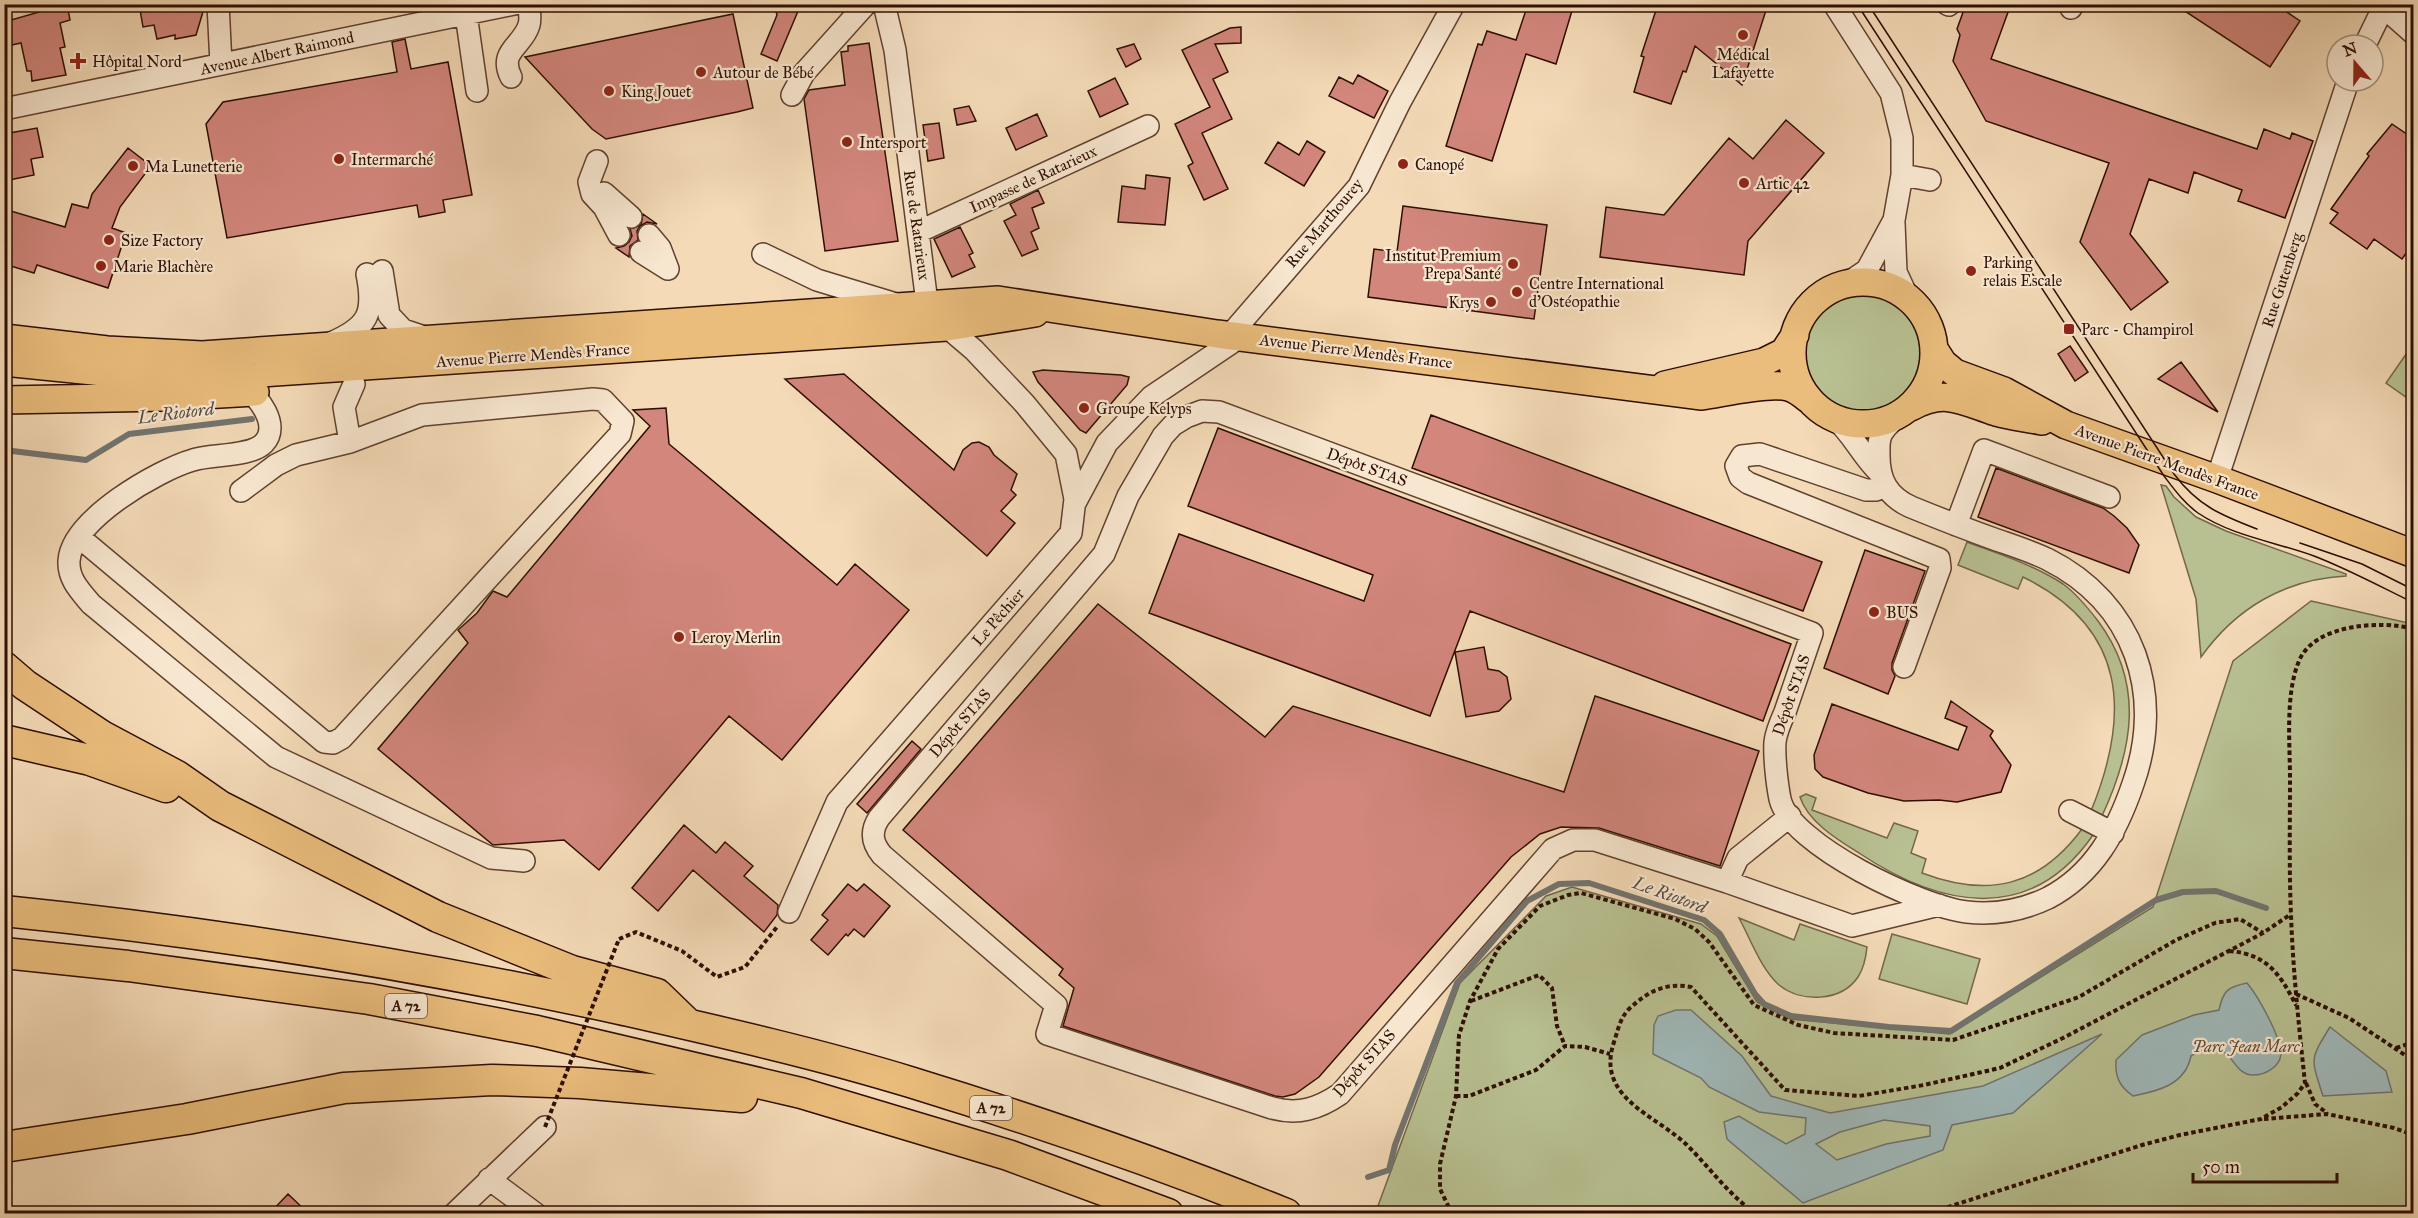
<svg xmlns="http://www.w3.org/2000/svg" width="2418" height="1218" font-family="'IM FELL Great Primer',serif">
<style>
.green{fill:#b8c091;stroke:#73674a;stroke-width:1.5}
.water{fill:#9fb8b8;stroke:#72746f;stroke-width:1.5;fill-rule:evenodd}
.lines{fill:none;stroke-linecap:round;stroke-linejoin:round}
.stream{stroke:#72746f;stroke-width:6}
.building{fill:#d2867c;stroke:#2e0e02;stroke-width:1.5}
.minor-casing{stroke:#60412f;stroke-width:24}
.major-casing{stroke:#2e0e02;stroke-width:30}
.highway-casing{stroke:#2e0e02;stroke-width:33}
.path{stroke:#2e0e02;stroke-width:4;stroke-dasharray:4.5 3;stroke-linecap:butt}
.minor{stroke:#f8e7d0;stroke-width:21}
.major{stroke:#eabd7c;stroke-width:27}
.highway{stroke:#eabd7c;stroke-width:30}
.tram{stroke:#2e0e02;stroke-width:1.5}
.path-bridge{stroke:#2e0e02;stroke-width:4;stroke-dasharray:4.5 3;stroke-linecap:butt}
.poi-dot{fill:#8f2418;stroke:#f8e7d0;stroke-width:2}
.labels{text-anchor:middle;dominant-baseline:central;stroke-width:4.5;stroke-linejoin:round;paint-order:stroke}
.shield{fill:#f8e7d0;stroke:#6b4f40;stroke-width:1.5}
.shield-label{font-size:15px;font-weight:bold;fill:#2e0e02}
.street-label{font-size:16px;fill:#2e0e02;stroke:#f8e7d0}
.poi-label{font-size:16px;fill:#2e0e02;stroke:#f8e7d0;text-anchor:start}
.park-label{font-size:16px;font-style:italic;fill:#5e4c34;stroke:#f8e7d0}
.water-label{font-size:18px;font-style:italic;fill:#564a42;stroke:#f8e7d0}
</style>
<rect width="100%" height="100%" fill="#f4dab7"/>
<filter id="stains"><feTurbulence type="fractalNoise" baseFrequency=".00333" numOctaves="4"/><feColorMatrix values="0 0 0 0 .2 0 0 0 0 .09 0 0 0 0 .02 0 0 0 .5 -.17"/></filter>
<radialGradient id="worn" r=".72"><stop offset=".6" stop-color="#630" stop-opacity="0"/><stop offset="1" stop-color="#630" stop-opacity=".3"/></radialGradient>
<path class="green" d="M1804 353a58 58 0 1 1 116 0a58 58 0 1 1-116 0Z
M2411 347 2413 349V402L2386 383Z
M2161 485 2166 486 2174 497 2196 517 2226 531 2346 574V576C2285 579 2236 608 2201 657L2196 599Z
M1967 542C1999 554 2034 565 2063 584 2077 594 2088 608 2098 621 2145 684 2133 749 2102 816L2091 811C2131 713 2127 628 2023 577L2018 589 1958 565Z
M2311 601 2413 624V1213L1375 1214 1460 983 1546 896 1572 887 1701 924 1717 936 1757 1002 1790 1019 1950 1034 2153 907 2233 661Z
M1806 794 1816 798 1812 810 1887 838 1894 823 1918 831 1911 853 1926 859 1922 873C1988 898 2039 887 2082 829L2093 835C2030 926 1940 907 1859 853 1838 840 1808 822 1800 797Z
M1739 918 1794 940 1800 924 1867 947C1866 957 1864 968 1858 977 1841 1002 1801 1003 1779 985 1761 969 1751 940 1739 918Z
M1892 934 1980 959 1967 1004 1879 979Z"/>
<path class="water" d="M2247 983C2258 996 2281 1037 2281 1054 2280 1067 2265 1075 2253 1075 2235 1075 2233 1052 2217 1049 2206 1047 2200 1051 2191 1056 2185 1085 2158 1091 2133 1096 2119 1086 2115 1077 2116 1060L2142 1035 2194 1015 2219 1010C2223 991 2227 987 2247 983Z
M1676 1010H1691L1742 1056 1771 1096 1830 1113 1983 1086 2102 1034 2013 1113 1952 1125 1943 1150 1803 1203 1727 1139 1724 1122 1739 1116 1786 1144 1805 1134 1806 1118 1759 1112 1709 1087 1701 1078 1653 1054 1654 1025 1658 1016ZM1884 1120 1930 1126V1136L1886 1144 1837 1160 1816 1144 1840 1132Z
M2330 1027 2386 1071 2392 1092 2323 1096C2311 1058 2309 1061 2330 1027Z"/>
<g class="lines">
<path class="stream" d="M4 450 86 460 129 434 252 419
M1368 1177 1389 1170 1395 1145 1457 983 1527 901 1559 884 1589 883 1704 920 1720 934 1755 994 1764 1004 1791 1016 1889 1027 1951 1031 2156 900 2183 892 2216 891 2266 908"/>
</g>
<path class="building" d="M67 4 70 20 60 23 65 47 60 48 66 75 32 81 31 71H27L21 43 7 46 4 22Z
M139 4H205V5L196 35 175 39V35L157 39 154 25 143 27Z
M774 4H801L777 61 761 54 777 15Z
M1528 4H1574L1556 64 1526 54 1492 161 1446 146 1478 44 1482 45 1487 31 1516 40Z
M1658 4H1768L1742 85 1695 46 1686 72 1683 71 1671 104 1634 92 1644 57 1641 56Z
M1966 4H2011L1991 59 2257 149 2264 129 2290 139 2292 133 2313 141 2285 218 2238 201 2242 190 2194 172 2188 193 2149 179 2130 234 2168 282 2131 310 2080 242 2109 163 1986 121 1953 61 1960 35 1957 29Z
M2174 4H2275L2300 21 2270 67Z
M733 14 753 108 737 112 606 139 592 129 525 57Z
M1241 27V43L1215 44 1228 72 1213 79 1232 119 1202 133 1228 189 1204 200 1188 166 1193 163 1175 124 1210 107 1182 50 1230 28Z
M405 39 411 69 448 62 472 195 443 200 445 212 419 217 417 205 227 238 206 124 223 102 397 72 392 42Z
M869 43 898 241 825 251 804 99 809 90 845 85 841 52 848 51V46Z
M1134 44 1141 59 1126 67 1117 49Z
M1358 75 1388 91 1374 118 1329 96 1339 77 1353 84Z
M1115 78 1128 104 1100 117 1088 91Z
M969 106 976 121 957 125 954 109Z
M1037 114 1047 136 1016 150 1006 128Z
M1786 120 1824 153 1748 241 1744 275 1600 257 1606 207 1664 215 1729 138 1753 159Z
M939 123 944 158 928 161 923 125Z
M2392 124 2414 139V242L2402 259 2374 239 2367 249 2330 223 2338 213 2331 209 2369 156 2367 154Z
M37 128 43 157 31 159 34 175 4 181V134Z
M1307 141 1325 152 1304 186 1265 163 1278 142 1299 155Z
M128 148 151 166 120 207 112 228 126 233 108 288 37 265 34 273 4 264V209L65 227 72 204 88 208 92 194Z
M1146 175 1170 178 1165 225 1118 222 1122 186 1145 189Z
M1038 190 1044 203 1032 208 1039 228 1031 232 1038 249 1022 256 1004 221 1016 215 1010 204Z
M1403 206 1547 225 1534 319 1368 297 1374 249 1397 252Z
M643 214 657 224 647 222 640 226 637 231 638 240 630 246 629 257 616 248 624 246 629 242 632 236 630 229 641 225Z
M960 227 973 253 969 255 975 267 952 277 934 239Z
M2070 346 2088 372 2075 381 2058 354Z
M2181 362 2218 412 2158 379Z
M1043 370 1121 375 1129 377 1127 385 1086 433 1080 430 1038 382 1033 372Z
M844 374 954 470 963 450 972 443 979 442 989 447 994 455 1017 474 1011 490 1016 495 1001 511 1015 523 987 556 785 379Z
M666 408 669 444 837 585 855 564 909 610 782 760 729 716 599 870 564 840 493 845 378 749 468 643 458 630 477 613 493 591 507 597 650 426 633 410Z
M1431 415 1822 562 1803 611 1412 468Z
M1218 428 1791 644 1763 721 1470 611 1430 716 1149 613 1179 534 1364 601 1373 575 1188 506Z
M1996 468 2103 508 2114 516 2127 528 2139 545 2129 573 1978 517Z
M1865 550 1925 571 1892 663V670L1895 676 1888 694 1824 668Z
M1098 604 1265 737 1293 706 1564 792 1595 696 1759 751 1720 866 1599 828 1561 827 1540 834 1511 857 1319 1077 1295 1094 1283 1097 1275 1096 1063 1026 1074 988 1059 975 1063 969 903 830Z
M1484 647 1488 669 1499 671 1507 677 1511 699 1499 711 1466 717 1455 652Z
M1951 701 1993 731 1990 736 2011 765 2001 792 1957 802 1939 800 1904 801 1868 793 1823 777 1815 769 1814 755 1832 704 1958 750 1967 727 1945 718Z
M912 741 921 749 867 813 857 804Z
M684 825 716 853 725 842 753 866 744 876 778 905 777 915 764 932 693 870 658 911 632 888Z
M848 884 857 891 864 884 890 906 864 937 854 929 848 936 846 934 828 955 811 940 828 920 822 915Z
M288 1194 309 1214H269Z"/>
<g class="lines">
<g class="minor-casing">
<path id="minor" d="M218 4 221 64
M884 4 895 50 927 303
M1834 4 1891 93 1902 138V175L1894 220 1867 270 1842 287
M1947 4 1949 5
M2380 4 2414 34
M2071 8 2072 4
M466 14 477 91
M2365 45 2385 4
M511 77C498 51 523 46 529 25 531 19 529 10 529 4
M792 95 804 73 866 4
M4 109 514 4
M597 161 589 182 592 194 604 207 619 235
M1902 175 1930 180
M604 193 631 217
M1894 223 1896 272 1908 298
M918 232 1148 126
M649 235 660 248 668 269
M641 252 668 269
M763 254 817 280 896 304
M382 271 389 315 403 330 427 338
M1230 335 1359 186 1400 102 1454 4
M331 343C368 327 375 314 367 274
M242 385C258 396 281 425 264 443 251 457 211 454 193 460 158 470 71 520 69 561 68 579 80 591 91 604L276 757 491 858 524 861
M1832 416C1852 432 1861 455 1879 472
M350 442 344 407 354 384
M2217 479 2348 81
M1885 486 1876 490H1866L1760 454 1742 456 1736 466 1740 477 1748 483 1939 559 1940 568 1904 667
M1075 503 1107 443 1151 397 1240 337
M1956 525 1984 450 2109 497
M79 537 324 742 333 743 342 738 620 434 623 421 603 400 593 399 422 415 350 442 296 455 276 465 241 491
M2070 811 2113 833
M1790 816 1738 858 1727 882 1595 840H1573L1553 849 1340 1094C1318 1109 1298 1115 1272 1108L1047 1034 1056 1005 882 855C872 843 870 832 879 818L1104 554 1128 496 1163 436 1173 425 1186 417 1202 411 1219 412 1812 633C1803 660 1794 686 1785 712 1781 721 1776 732 1775 742 1774 757 1777 784 1780 799 1790 845 1922 907 1967 912 1994 915 2023 910 2048 898 2094 874 2117 831 2133 784 2165 694 2135 603 2047 559 2030 551 2011 545 1994 539 1966 529 1938 518 1911 507 1888 497 1879 480 1879 456 1879 448 1878 440 1882 433 1887 424 1897 417 1906 411
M1727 882 1852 926 1939 905
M789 912 837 802 1071 533 1075 499 1066 454 1024 403 974 350 947 327
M489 1179 536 1214
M454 1214 545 1127"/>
</g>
<g class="major-casing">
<path id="major" d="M1792 353a71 71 0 1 1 142 0a71 71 0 1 1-142 0Z
M4 338 107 350 202 355 998 300 1217 334 1702 396C1723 393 1768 382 1788 387 1796 389 1802 394 1808 399
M1934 349 1943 363 1955 373 2004 391 2066 425 2217 479 2414 554
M4 362 123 374 230 375 947 327 1035 313
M1665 385 1764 362 1784 352 1795 335
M4 400 167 397 255 392
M1911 407C1945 388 1962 401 1996 412 2010 416 2027 418 2042 421"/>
</g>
<g class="highway-casing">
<path id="highway" d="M4 667 25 685 102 736 177 776 220 806 438 917 572 971 657 994 688 1024
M4 740 90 760 166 787
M4 911C211 932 417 965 620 1009 717 1031 815 1053 910 1082 1037 1121 1162 1164 1286 1214
M4 953 128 966 369 999 537 1031 801 1093 1008 1155 1168 1214
M4 1147 187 1119 344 1088 492 1080 580 1083 742 1097"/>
</g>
<path class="path" d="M619 939 636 932 682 951 717 977 745 967 777 927
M2229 951C2267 954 2280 974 2296 1005
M2296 994 2349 1018 2414 1061
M1471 1001 1539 975 1552 988 1557 1026 1565 1046
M2396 1048 2414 1042
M2306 1083 2315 1104 2327 1113
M1456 1096H1469L1536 1070 1565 1046 1585 1047 1610 1054
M2264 1119 2327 1114 2394 1128 2414 1135
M1452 1214 1440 1189V1164L1456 1096 1459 1035 1470 1001 1498 949 1540 906 1568 895 1581 893 1675 919 1695 929 1709 942 1754 1005 1798 1025 1834 1033 1953 1040 2079 997 2176 940 2215 923 2240 919 2263 933
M1756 1214C1729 1195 1710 1168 1687 1145 1656 1115 1595 1098 1614 1042 1618 1030 1620 1018 1629 1009 1647 992 1665 982 1691 987L1785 1090 1859 1096 1924 1085 2000 1068 2063 1038 2263 933 2291 914
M1926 1214 2142 1145 2180 1135 2261 1119 2282 1107 2298 1093 2305 1083C2299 1027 2293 971 2291 915 2289 870 2290 824 2290 779 2290 744 2285 694 2299 661 2314 624 2381 620 2414 629"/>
<use href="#minor" class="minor"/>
<use href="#major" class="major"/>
<use href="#highway" class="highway"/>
<path class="tram" d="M1857 4 2164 476C2174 489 2184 503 2198 513 2232 536 2276 542 2314 556 2348 569 2381 587 2414 603
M1868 4 2174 474C2198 506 2221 515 2257 529
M2300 543 2362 564 2414 590"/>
<path class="path-bridge" d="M545 1127 619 939"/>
</g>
<g class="poi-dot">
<circle cx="1743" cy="35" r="6"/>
<path d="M75 52h6v6h6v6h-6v6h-6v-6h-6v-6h6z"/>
<circle cx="701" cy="72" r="6"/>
<circle cx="609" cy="91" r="6"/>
<circle cx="847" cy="142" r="6"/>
<circle cx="339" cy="159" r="6"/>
<circle cx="1403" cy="164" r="6"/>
<circle cx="133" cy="166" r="6"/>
<circle cx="1744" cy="183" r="6"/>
<circle cx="109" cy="240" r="6"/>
<circle cx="1513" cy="264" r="6"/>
<circle cx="101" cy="266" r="6"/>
<circle cx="1971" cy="271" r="6"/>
<circle cx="1517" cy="292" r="6"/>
<circle cx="1491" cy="302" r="6"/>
<rect x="2063" y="323" width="12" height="12" rx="3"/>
<circle cx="1084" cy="408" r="6"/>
<circle cx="1874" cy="612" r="6"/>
<circle cx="679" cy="637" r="6"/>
</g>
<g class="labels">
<g class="shield">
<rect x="385" y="994" width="42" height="24" rx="4.5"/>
<rect x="970" y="1096" width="42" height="24" rx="4.5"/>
</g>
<g class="shield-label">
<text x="406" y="1006">A 72</text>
<text x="991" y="1108">A 72</text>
</g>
<g class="street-label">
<text transform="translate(277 53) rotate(-12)">Avenue Albert Raimond</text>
<text transform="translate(1033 179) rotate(-25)">Impasse de Ratarieux</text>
<text transform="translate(1324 223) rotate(-50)">Rue Marthourey</text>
<text transform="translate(917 225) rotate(82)">Rue de Ratarieux</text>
<text transform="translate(2282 280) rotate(-72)">Rue Gutenberg</text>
<text transform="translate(1356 351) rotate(7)">Avenue Pierre Mendès France</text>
<text transform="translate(533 355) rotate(-4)">Avenue Pierre Mendès France</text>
<text transform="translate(2167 462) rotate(20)">Avenue Pierre Mendès France</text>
<text transform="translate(1367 467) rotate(20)">Dépôt STAS</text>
<text transform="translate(998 617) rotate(-49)">Le Pêchier</text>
<text transform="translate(1791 695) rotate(-71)">Dépôt STAS</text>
<text transform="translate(960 723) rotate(-49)">Dépôt STAS</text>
<text transform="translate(1364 1063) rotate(-48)">Dépôt STAS</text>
</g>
<g class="poi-label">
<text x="1743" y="54" text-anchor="middle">Médical<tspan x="1743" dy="18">Lafayette</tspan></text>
<text x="92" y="61">Hôpital Nord</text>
<text x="713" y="72">Autour de Bébé</text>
<text x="621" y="91">King Jouet</text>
<text x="859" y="142">Intersport</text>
<text x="351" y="159">Intermarché</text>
<text x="1415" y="164">Canopé</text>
<text x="145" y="166">Ma Lunetterie</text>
<text x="1756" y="183">Artic 42</text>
<text x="121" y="240">Size Factory</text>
<text x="1501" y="255" text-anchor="end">Institut Premium<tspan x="1501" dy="18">Prepa Santé</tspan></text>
<text x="1983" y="262">Parking<tspan x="1983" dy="18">relais Escale</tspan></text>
<text x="113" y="266">Marie Blachère</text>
<text x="1529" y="283">Centre International<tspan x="1529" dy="18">d'Ostéopathie</tspan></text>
<text x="1479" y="302" text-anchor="end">Krys</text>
<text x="2081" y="329">Parc - Champirol</text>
<text x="1096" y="408">Groupe Kelyps</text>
<text x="1886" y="612">BUS</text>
<text x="691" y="637">Leroy Merlin</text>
</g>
<g class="park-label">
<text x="2246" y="1046">Parc Jean Marc</text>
</g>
<g class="water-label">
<text transform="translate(176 413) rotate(-7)">Le Riotord</text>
<text transform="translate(1670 895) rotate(20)">Le Riotord</text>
</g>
</g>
<rect width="2418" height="1218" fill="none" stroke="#f4dab7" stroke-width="24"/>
<rect x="6" y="6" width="2406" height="1206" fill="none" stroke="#2e0e02" stroke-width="3"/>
<rect x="12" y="12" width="2394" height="1194" fill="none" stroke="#2e0e02" stroke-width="1.5"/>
<g transform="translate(2355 63) rotate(340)"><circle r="28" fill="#f8e7d0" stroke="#a7907e" stroke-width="1.5"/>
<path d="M0-4.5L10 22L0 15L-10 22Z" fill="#8f2418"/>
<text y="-9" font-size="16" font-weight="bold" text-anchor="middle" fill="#2e0e02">N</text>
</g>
<path d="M2193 1173v9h144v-9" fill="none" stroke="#2e0e02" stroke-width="3"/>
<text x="2202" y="1173" font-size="18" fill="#2e0e02" stroke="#f8e7d0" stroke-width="4.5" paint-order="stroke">50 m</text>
<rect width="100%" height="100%" filter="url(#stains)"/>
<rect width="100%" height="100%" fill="url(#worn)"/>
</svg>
